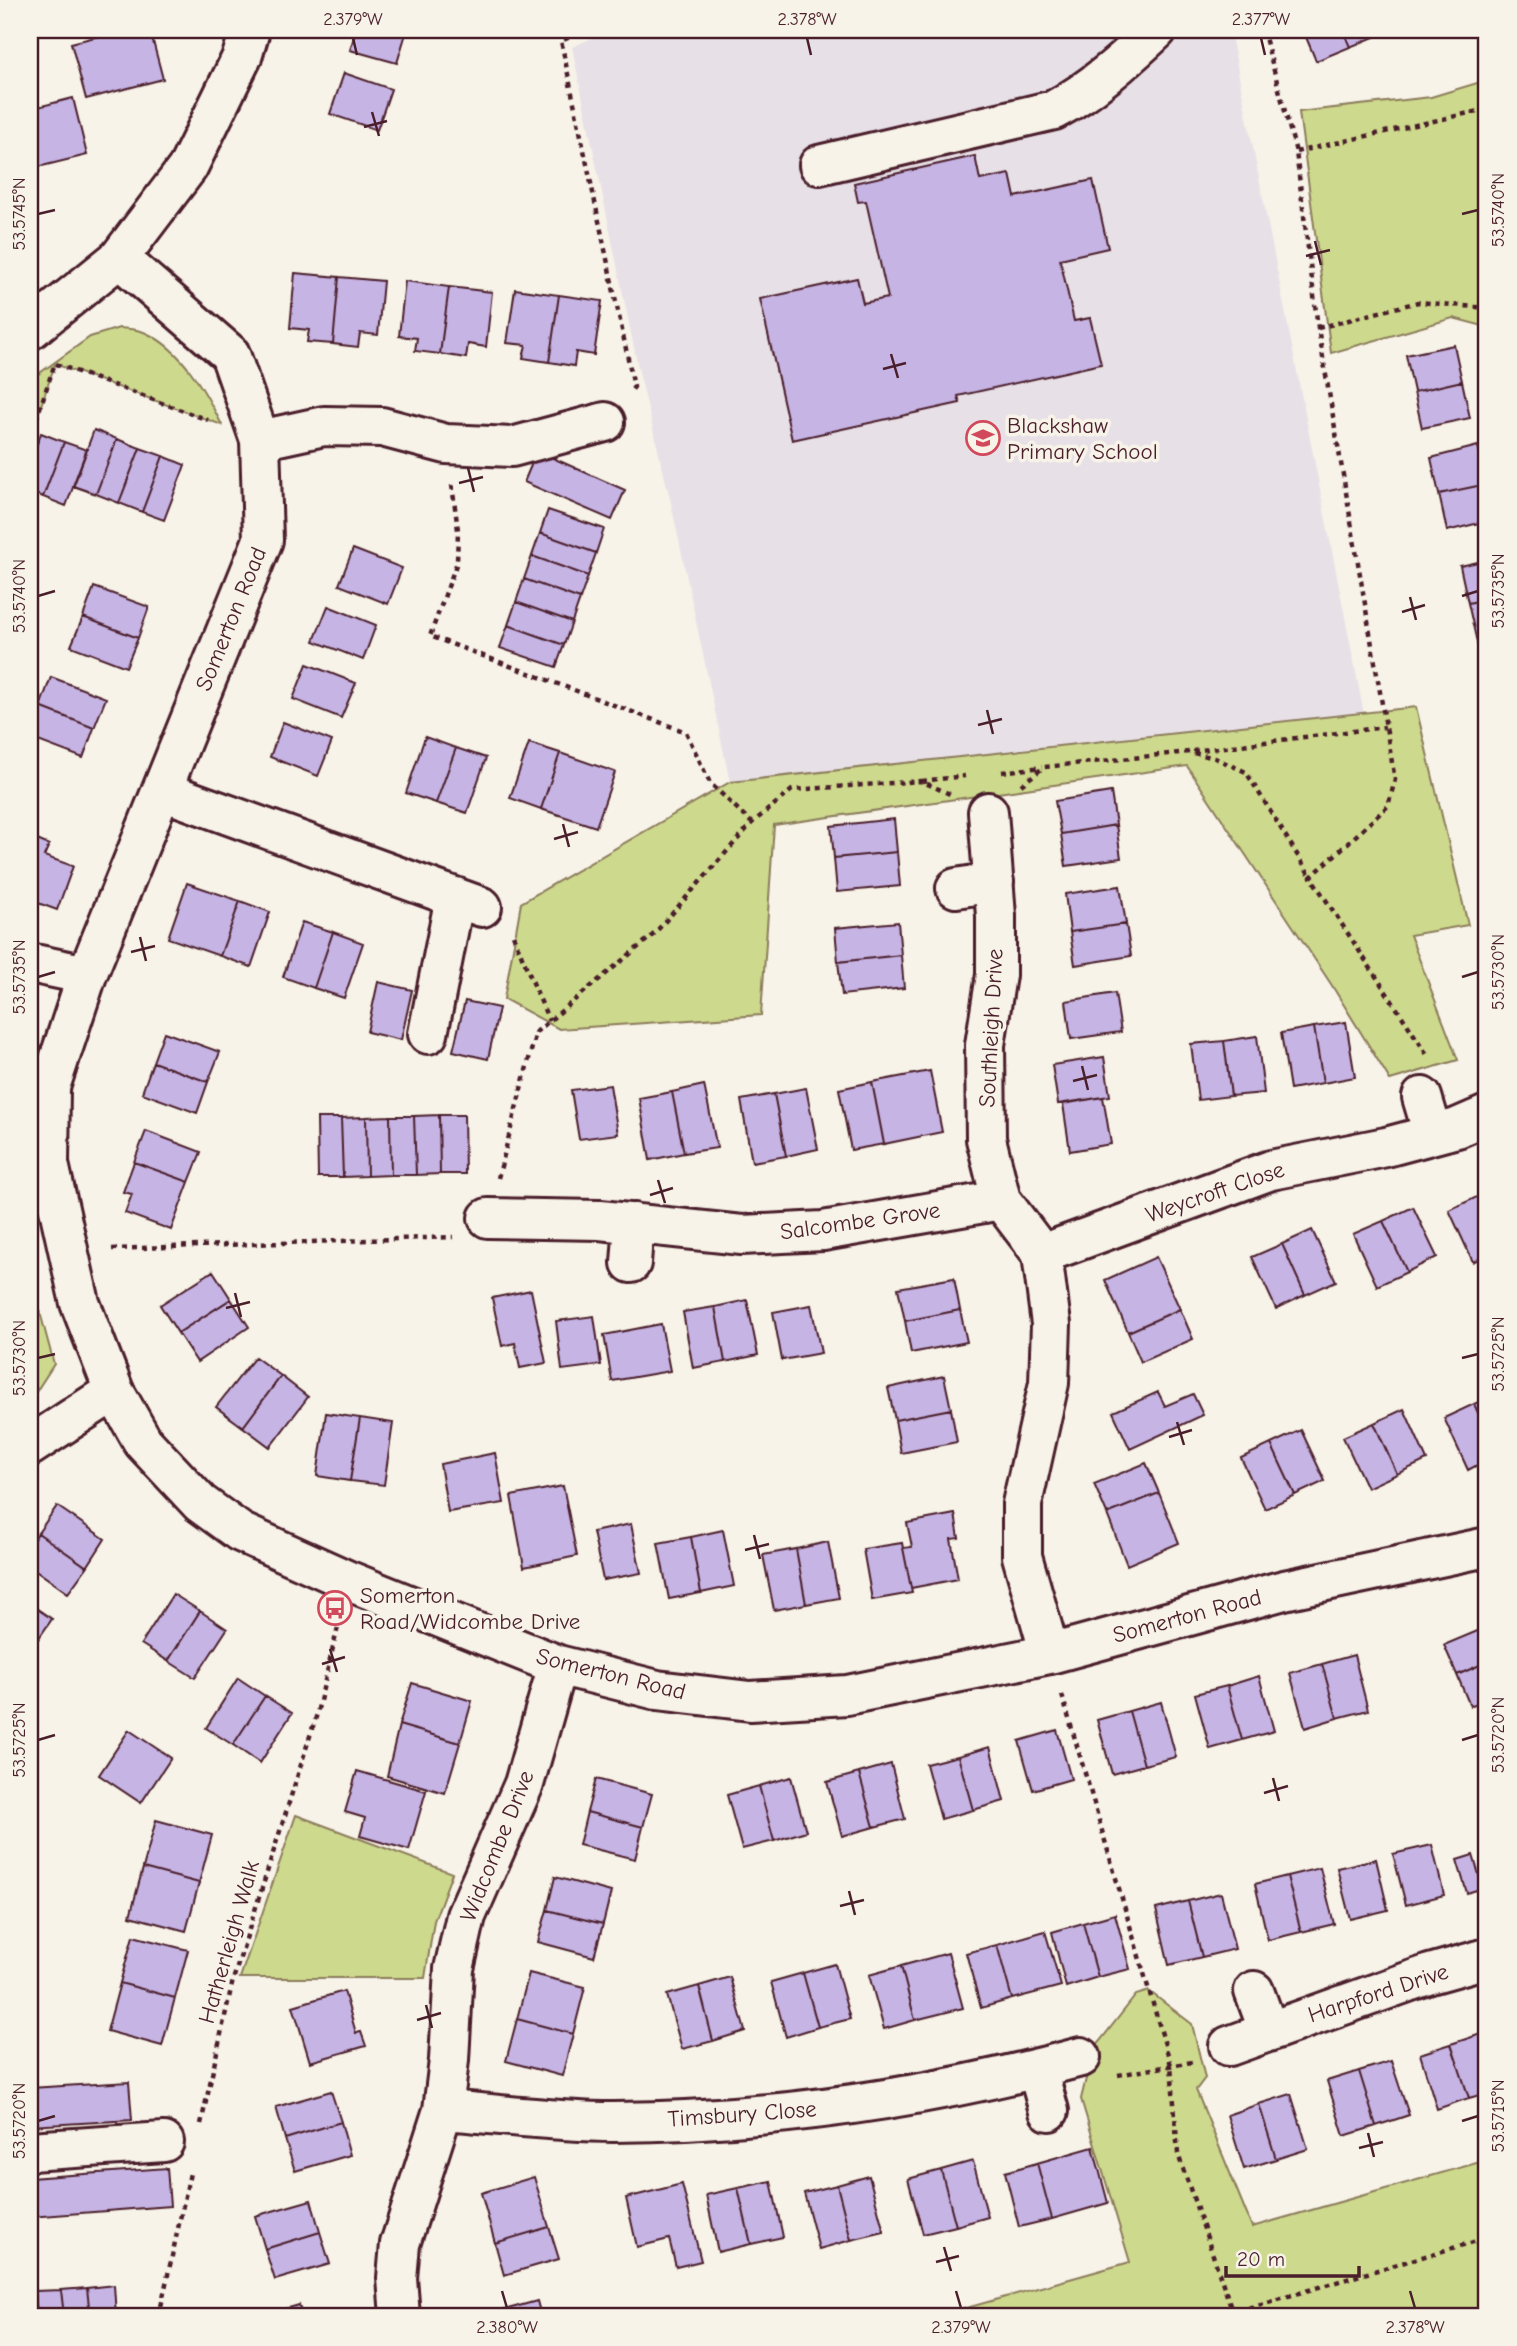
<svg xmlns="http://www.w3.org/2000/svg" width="1517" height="2346" font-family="'Comic Neue',sans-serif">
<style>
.built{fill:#e8e0e7}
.green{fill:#cdd98c;stroke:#8c7c5c;stroke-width:2}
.building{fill:#c6b4e4;stroke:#4a1f2b;stroke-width:2}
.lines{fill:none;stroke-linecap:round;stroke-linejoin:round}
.minor-casing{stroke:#4a1f2b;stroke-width:44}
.path{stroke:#4a1f2b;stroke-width:4.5;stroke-dasharray:5 5;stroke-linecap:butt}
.minor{stroke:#f7f3e8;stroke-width:38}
.ticks{fill:none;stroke:#4a1f2b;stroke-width:2.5}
.labels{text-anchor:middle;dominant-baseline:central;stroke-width:7;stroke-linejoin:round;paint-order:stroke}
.poi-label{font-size:23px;fill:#4a1f2b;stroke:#f7f3e8;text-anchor:start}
.street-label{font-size:23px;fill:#4a1f2b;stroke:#f7f3e8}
.neatline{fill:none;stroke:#4a1f2b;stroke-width:2.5}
.ticks-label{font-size:18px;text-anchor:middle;fill:#4a1f2b}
</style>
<rect width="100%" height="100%" fill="#f7f3e8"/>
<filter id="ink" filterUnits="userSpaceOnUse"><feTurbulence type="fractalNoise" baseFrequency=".0143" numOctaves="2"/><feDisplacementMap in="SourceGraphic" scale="14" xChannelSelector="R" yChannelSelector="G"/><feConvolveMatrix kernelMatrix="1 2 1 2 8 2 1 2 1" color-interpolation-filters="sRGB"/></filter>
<g filter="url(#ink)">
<path class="built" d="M610 30H1230L1364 714 730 782 671 503 639 372 572 47Z"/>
<path class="green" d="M1487 80V327L1453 318 1331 353 1299 112 1431 97Z
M119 328C127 329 138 329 146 333 182 349 205 391 222 425L55 364 30 438V380L90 337Z
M1416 707 1468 925 1410 935 1458 1060 1390 1080 1331 984 1187 766 774 825 761 1015 559 1029 504 999 521 903 730 782Z
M30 1275 54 1364 30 1401Z
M296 1815 452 1873 434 1921 425 1978H240Z
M1149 1991 1192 2024 1205 2078 1196 2090 1252 2227 1487 2160V2316H938L1130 2262 1081 2099 1093 2050 1136 1995Z"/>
<path class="building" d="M123 30H150L163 79 86 99 71 43Z
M356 30H407L397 63 350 50Z
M1303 30H1343L1350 47 1316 61Z
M1343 30H1383L1384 33 1350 47Z
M344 73 391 89 377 130 330 114Z
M73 98 87 155 30 169V109Z
M975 156 980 180 1010 174 1015 197 1093 180 1108 248 1060 259 1074 321 1090 318 1101 364 958 396 960 403 792 440 760 299 857 278 863 303 888 298 866 201 858 202 854 183Z
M295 273 339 277 333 344 307 342 309 330 290 328Z
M339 277 383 281 378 335 360 333 358 347 333 344Z
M405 281 449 287 440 354 415 351 417 338 399 336Z
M449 287 492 292 486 347 468 344 466 358 440 354Z
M515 289 559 295 549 362 523 358 526 345 507 343Z
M559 295 602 301 594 355 576 352 574 366 549 362Z
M1454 345 1462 381 1414 392 1406 355Z
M1462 381 1470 418 1422 428 1414 392Z
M94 430 117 439 96 494 73 486Z
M41 433 64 442 43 497 30 492V463Z
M117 439 140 448 119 503 96 494Z
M64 442 87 450 66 506 43 497Z
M1478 446 1487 484 1439 494 1431 458Z
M140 448 163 456 142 512 119 503Z
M537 451 625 490 612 520 524 482Z
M163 456 185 465 164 520 142 512Z
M1487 484V521L1447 531 1439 494Z
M548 510 604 529 596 553 540 533Z
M540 533 596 553 588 576 532 556Z
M353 549 402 568 388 604 339 585Z
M532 556 588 576 580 599 524 579Z
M1487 560V599L1468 603 1460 566Z
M524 579 580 599 572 622 516 602Z
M94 587 149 607 138 638 83 617Z
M1487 599V658L1481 660 1468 603Z
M516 602 572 622 564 645 508 625Z
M328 606 376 625 363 660 314 641Z
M83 617 138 638 126 667 71 646Z
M508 625 564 645 556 667 500 648Z
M307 664 356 683 341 718 293 699Z
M51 677 106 698 94 728 40 707Z
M40 707 94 728 83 758 30 738Z
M283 722 332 741 318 776 270 757Z
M425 737 456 748 436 803 406 793Z
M529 743 560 753 541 809 510 798Z
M456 748 486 758 467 813 436 803Z
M560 753 615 772 596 827 541 809Z
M1111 792 1116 825 1061 834 1055 801Z
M894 819 897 852 834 858 831 826Z
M1116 825 1121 858 1066 866 1061 834Z
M30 837 49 845 44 856 73 866 57 910 30 900Z
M897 852 900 886 837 892 834 858Z
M187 883 240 901 220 956 168 938Z
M1120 886 1126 924 1070 932 1065 894Z
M240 901 270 912 251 967 220 956Z
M302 922 333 932 314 988 283 977Z
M898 922 901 955 838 962 835 928Z
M1126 924 1131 956 1075 965 1070 932Z
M333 932 363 943 344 998 314 988Z
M901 955 904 988 842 995 838 962Z
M378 982 412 990 401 1040 367 1032Z
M1115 993 1121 1032 1071 1039 1066 1001Z
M465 1001 499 1008 488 1059 453 1051Z
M1346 1022 1355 1077 1323 1083 1314 1027Z
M1314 1027 1323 1083 1290 1089 1281 1033Z
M164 1032 220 1052 208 1082 153 1062Z
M1257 1036 1264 1093 1231 1096 1224 1041Z
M1224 1041 1231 1096 1198 1100 1191 1044Z
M1104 1057 1110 1096 1058 1104 1052 1065Z
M153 1062 208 1082 197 1113 142 1093Z
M930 1071 942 1132 884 1144 872 1082Z
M872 1082 884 1144 851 1150 839 1089Z
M610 1085 618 1134 579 1139 571 1090Z
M704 1085 717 1148 684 1153 672 1092Z
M806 1088 818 1149 786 1156 774 1094Z
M672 1092 684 1153 650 1160 639 1098Z
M774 1094 786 1156 752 1162 741 1100Z
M1103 1097 1111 1144 1070 1151 1063 1104Z
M439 1115 440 1174 416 1175 414 1116Z
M439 1115H464L465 1174H440Z
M390 1116 391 1175 367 1176 366 1117Z
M390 1116H414L416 1175H391Z
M366 1117 367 1176 343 1177 341 1118Z
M317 1118H341L343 1177H318Z
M146 1131 201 1152 189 1182 134 1162Z
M134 1162 189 1182 171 1230 125 1213 132 1194 123 1192Z
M1479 1196 1487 1215V1255L1473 1262 1449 1210Z
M1413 1207 1437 1257 1407 1272 1383 1221Z
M1383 1221 1407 1272 1377 1286 1353 1234Z
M1312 1230 1336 1281 1305 1295 1282 1244Z
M1282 1244 1305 1295 1276 1309 1252 1257Z
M1156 1257 1180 1309 1128 1332 1105 1280Z
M213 1271 231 1299 178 1333 160 1305Z
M954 1278 960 1310 905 1321 898 1288Z
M531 1290 546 1363 520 1368 515 1343 502 1346 492 1298Z
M231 1299 249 1327 197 1362 178 1333Z
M747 1300 758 1355 725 1362 715 1307Z
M811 1305 821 1353 782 1360 773 1312Z
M715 1307 725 1362 693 1368 683 1312Z
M1180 1309 1193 1339 1141 1362 1128 1332Z
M960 1310 967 1342 911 1353 905 1321Z
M594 1316 601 1365 562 1370 556 1321Z
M661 1324 670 1371 612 1381 604 1335Z
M255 1357 281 1376 243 1427 216 1407Z
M281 1376 308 1397 270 1447 243 1427Z
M944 1376 951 1409 895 1420 888 1388Z
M1158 1392 1165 1406 1193 1394 1203 1415 1130 1449 1113 1412Z
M1487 1398V1432L1474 1404Z
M1474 1404 1487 1432V1460L1468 1470 1444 1418Z
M951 1409 957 1442 901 1453 895 1420Z
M1404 1409 1427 1460 1397 1474 1374 1423Z
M326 1413 360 1418 350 1481 317 1476Z
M360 1418 393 1423 384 1485 350 1481Z
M1374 1423 1397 1474 1367 1488 1343 1437Z
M1301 1430 1325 1481 1295 1495 1271 1444Z
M1271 1444 1295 1495 1265 1509 1241 1458Z
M495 1453 504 1503 448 1512 440 1464Z
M1146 1463 1159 1493 1107 1514 1094 1484Z
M563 1486 577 1556 524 1567 511 1496Z
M1159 1493 1179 1543 1127 1565 1107 1514Z
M57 1506 105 1539 87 1567 38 1533Z
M955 1514 959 1538 951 1539 958 1579 911 1588 903 1548 912 1547 907 1523Z
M631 1524 641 1573 603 1580 593 1532Z
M723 1530 734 1586 701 1593 691 1537Z
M38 1533 87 1567 68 1593 30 1566V1545Z
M691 1537 701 1593 669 1599 658 1543Z
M828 1542 839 1598 806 1604 796 1549Z
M902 1543 912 1593 872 1600 863 1549Z
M796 1549 806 1604 774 1610 763 1555Z
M173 1594 200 1611 168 1661 141 1644Z
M30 1604 52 1619 34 1645 30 1642Z
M200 1611 227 1629 195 1678 168 1661Z
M1487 1627V1662L1457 1675 1444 1645Z
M1354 1655 1368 1710 1337 1718 1322 1664Z
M1487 1662V1699L1470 1706 1457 1675Z
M1322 1664 1337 1718 1305 1728 1290 1673Z
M1259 1676 1274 1731 1242 1740 1227 1686Z
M238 1678 265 1696 233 1745 206 1728Z
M412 1683 472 1701 460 1743 399 1725Z
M1227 1686 1242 1740 1210 1749 1195 1694Z
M265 1696 292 1713 260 1763 233 1745Z
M1161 1702 1176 1757 1144 1765 1129 1711Z
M1129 1711 1144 1765 1112 1774 1097 1720Z
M399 1725 460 1743 445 1793 387 1776Z
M129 1730 171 1758 141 1803 99 1775Z
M1057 1730 1071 1779 1033 1790 1019 1741Z
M990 1747 1004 1801 973 1810 958 1756Z
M958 1756 973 1810 941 1819 926 1764Z
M891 1764 905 1819 874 1827 859 1773Z
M357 1771 426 1791 409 1850 360 1836 365 1818 345 1812Z
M859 1773 874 1827 842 1836 827 1782Z
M791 1777 806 1831 774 1841 759 1786Z
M596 1779 652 1794 643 1827 587 1812Z
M759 1786 774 1841 742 1849 727 1795Z
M587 1812 643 1827 635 1859 579 1845Z
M156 1820 212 1835 199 1883 143 1868Z
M1432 1845 1444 1895 1406 1905 1393 1854Z
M1473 1855 1483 1888 1467 1893 1457 1860Z
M1376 1859 1388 1910 1350 1919 1337 1868Z
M143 1868 199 1883 186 1931 130 1916Z
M1320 1868 1334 1924 1301 1932 1287 1876Z
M1287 1876 1301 1932 1268 1940 1255 1884Z
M555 1877 611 1892 603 1924 547 1910Z
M1221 1893 1235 1949 1202 1957 1188 1901Z
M1188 1901 1202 1957 1169 1965 1156 1909Z
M547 1910 603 1924 594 1957 538 1942Z
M1115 1914 1130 1969 1098 1977 1083 1923Z
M1083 1923 1098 1977 1066 1987 1052 1932Z
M1045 1931 1061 1986 1012 1999 997 1945Z
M133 1936 188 1950 175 1998 120 1983Z
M997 1945 1012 1999 981 2008 966 1953Z
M948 1953 963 2008 915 2020 901 1966Z
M835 1964 850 2019 818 2027 803 1973Z
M901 1966 915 2020 884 2029 869 1975Z
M529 1973 585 1987 573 2034 517 2019Z
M803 1973 818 2027 786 2037 771 1982Z
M730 1977 745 2031 713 2041 699 1986Z
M120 1983 175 1998 162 2046 107 2031Z
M699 1986 713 2041 682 2049 667 1995Z
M344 1991 356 2033 361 2032 366 2046 310 2062 293 2006Z
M517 2019 573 2034 562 2076 506 2061Z
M1484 2033 1487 2045V2093L1469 2098 1451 2044Z
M1451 2044 1469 2098 1437 2109 1420 2054Z
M1391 2061 1409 2115 1376 2126 1359 2071Z
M1359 2071 1376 2126 1344 2136 1327 2081Z
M129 2082 132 2120 30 2126V2088Z
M331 2091 341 2122 285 2139 276 2107Z
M1291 2094 1308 2149 1276 2159 1259 2104Z
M1259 2104 1276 2159 1244 2169 1227 2115Z
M341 2122 350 2155 295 2171 285 2139Z
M1093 2147 1108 2203 1052 2219 1037 2163Z
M973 2161 988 2217 956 2226 941 2170Z
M1037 2163 1052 2219 1019 2227 1005 2172Z
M167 2168 170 2206 30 2217V2178Z
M941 2170 956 2226 923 2234 908 2179Z
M869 2176 884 2232 851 2240 837 2185Z
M534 2177 549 2227 495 2243 481 2193Z
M771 2181 783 2237 751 2244 738 2188Z
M682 2184 701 2261 676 2267 669 2239 637 2247 626 2198Z
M837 2185 851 2240 819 2249 804 2193Z
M738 2188 751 2244 718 2252 706 2195Z
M311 2200 320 2232 265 2249 255 2216Z
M549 2227 559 2259 504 2275 495 2243Z
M320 2232 330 2264 275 2280 265 2249Z
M114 2285 116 2316H90L87 2288Z
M87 2288 90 2316H64L61 2290Z
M61 2290 64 2316H37L35 2291Z
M35 2291 37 2316H30V2292Z
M537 2301 541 2316H482Z
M299 2305 302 2316H261Z"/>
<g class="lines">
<g class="minor-casing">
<path id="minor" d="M819 165 1054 110C1092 90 1126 59 1157 30
M119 258 230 354 260 440 263 540 87 975 50 1087 49 1164 80 1303 114 1391 143 1442 200 1503 240 1532 349 1581 558 1665 657 1690 750 1701 847 1695 1050 1654 1284 1590 1487 1547
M30 330 119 258 188 167 242 57 250 30
M260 440 324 426 382 427 446 444 512 447 605 422
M163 791 482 907
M988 812 996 916V975L985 1045 986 1139 1001 1200 1042 1254 1051 1324 1049 1383 1022 1504V1556L1050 1654
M956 888 994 882
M30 963 87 975
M428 1034 455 897
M1422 1097 1433 1134
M488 1218 600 1220 742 1235 823 1231 1001 1200
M1042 1254 1271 1170 1386 1147 1457 1128 1487 1115
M631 1263 634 1223
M30 1446 114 1391
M1254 1991 1268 2029
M1229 2046 1430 1974 1487 1958
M1037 2068 1049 2111
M443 2110C499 2114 557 2122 613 2122 772 2121 928 2098 1081 2057
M30 2151 164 2142
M400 2316 397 2278 400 2244 443 2110 449 2060 454 1969 466 1916 524 1784 558 1665"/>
</g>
<path class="path" d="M587 30 561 41 634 387 630 392
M1263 30 1296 152 1318 328 1395 780 1388 806 1311 877 1428 1056
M1296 152 1487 109
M1318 328 1418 302 1487 308
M56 364 208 420
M30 438 54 366
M452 485 458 530 457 562 430 636 686 732 710 783 752 823
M1193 751 1385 727
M1002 772 1042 767
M922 781 965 776
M1021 785 1044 767 1189 752 1215 758 1246 772 1311 877
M513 935 549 1021
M498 1178 536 1032 653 935 752 823 792 790 921 781 952 795
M112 1249 453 1237
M1062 1695 1171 2065 1178 2154 1233 2313 1238 2316
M1118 2075 1192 2062
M201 2124 233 1980 316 1717 339 1623
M159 2316 190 2173
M1220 2316 1487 2238"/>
<use href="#minor" class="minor"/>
</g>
</g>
<path class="ticks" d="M353 38 357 55M807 38 811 55M1261 38 1265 55M372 112 379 136M364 127 387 121M38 214 55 210M1462 214 1478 210M1315 241 1321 265M1306 256 1330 250M891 354 898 378M883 369 906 363M468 468 474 492M459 483 483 477M38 596 55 591M1462 596 1478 591M1410 597 1416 620M1402 612 1425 605M987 710 993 734M978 725 1002 719M563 824 569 847M554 839 578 832M140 937 146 961M131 952 155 946M38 977 55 972M1462 977 1478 972M1082 1066 1088 1090M1073 1081 1097 1075M658 1180 665 1203M650 1195 673 1188M235 1293 241 1317M226 1308 250 1302M38 1358 55 1354M1462 1358 1478 1354M1177 1422 1184 1445M1169 1437 1192 1430M754 1535 760 1559M745 1550 769 1544M330 1649 337 1672M322 1664 345 1657M38 1740 55 1735M1462 1740 1478 1735M1273 1778 1279 1801M1264 1793 1288 1786M849 1891 855 1915M840 1906 864 1900M426 2005 432 2028M417 2020 441 2013M38 2121 55 2116M1462 2121 1478 2116M1368 2133 1374 2157M1359 2148 1383 2142M944 2247 951 2271M936 2262 959 2256M502 2291 507 2308M956 2291 961 2308M1410 2291 1415 2308"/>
<defs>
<g id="school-ring" transform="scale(1.75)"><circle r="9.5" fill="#f7f3e8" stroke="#d1495b" stroke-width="1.5"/><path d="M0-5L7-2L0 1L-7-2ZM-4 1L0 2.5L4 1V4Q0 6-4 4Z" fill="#d1495b"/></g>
<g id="bus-ring" transform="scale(1.75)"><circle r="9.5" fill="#f7f3e8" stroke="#d1495b" stroke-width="1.5"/><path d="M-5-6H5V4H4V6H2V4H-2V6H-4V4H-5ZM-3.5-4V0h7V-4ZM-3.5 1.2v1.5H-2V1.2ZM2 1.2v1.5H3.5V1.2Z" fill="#d1495b"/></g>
</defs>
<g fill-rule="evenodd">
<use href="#school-ring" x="983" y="438"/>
<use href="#bus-ring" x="335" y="1608"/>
</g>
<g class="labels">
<g class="poi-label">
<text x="1007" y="425">Blackshaw<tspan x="1007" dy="26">Primary School</tspan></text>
<text x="360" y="1595">Somerton<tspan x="360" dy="26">Road/Widcombe Drive</tspan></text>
</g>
<g class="street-label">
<text transform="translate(231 619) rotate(-68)">Somerton Road</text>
<text transform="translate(991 1028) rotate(-87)">Southleigh Drive</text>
<text transform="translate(1215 1192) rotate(-19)">Weycroft Close</text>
<text transform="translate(860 1221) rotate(-8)">Salcombe Grove</text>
<text transform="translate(1187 1616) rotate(-15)">Somerton Road</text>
<text transform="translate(611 1674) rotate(14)">Somerton Road</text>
<text transform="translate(497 1846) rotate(-68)">Widcombe Drive</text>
<text transform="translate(229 1942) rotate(-74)">Hatherleigh Walk</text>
<text transform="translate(1378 1993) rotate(-18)">Harpford Drive</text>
<text transform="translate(742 2114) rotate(-4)">Timsbury Close</text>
</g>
</g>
<rect width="1517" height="2346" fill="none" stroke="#f7f3e8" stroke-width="77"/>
<path d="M1226 2266v10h133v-10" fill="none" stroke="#4a1f2b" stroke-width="3.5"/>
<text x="1237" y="2266" font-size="21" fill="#4a1f2b" stroke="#f7f3e8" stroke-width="5" paint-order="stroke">20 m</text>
<rect x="38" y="38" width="1440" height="2270" class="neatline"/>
<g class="ticks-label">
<text x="353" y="25">2.379°W</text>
<text x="807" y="25">2.378°W</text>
<text x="1261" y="25">2.377°W</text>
<text transform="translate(1498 210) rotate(-90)" y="6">53.5740°N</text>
<text transform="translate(19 214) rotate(-90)" y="6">53.5745°N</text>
<text transform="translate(1498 591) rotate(-90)" y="6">53.5735°N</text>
<text transform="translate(19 596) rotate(-90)" y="6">53.5740°N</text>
<text transform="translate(1498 972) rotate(-90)" y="6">53.5730°N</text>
<text transform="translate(19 977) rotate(-90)" y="6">53.5735°N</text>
<text transform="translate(1498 1354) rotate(-90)" y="6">53.5725°N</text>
<text transform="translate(19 1358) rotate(-90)" y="6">53.5730°N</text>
<text transform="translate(1498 1735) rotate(-90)" y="6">53.5720°N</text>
<text transform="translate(19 1740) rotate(-90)" y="6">53.5725°N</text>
<text transform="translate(1498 2116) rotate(-90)" y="6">53.5715°N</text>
<text transform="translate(19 2121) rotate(-90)" y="6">53.5720°N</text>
<text x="507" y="2333">2.380°W</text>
<text x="961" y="2333">2.379°W</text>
<text x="1415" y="2333">2.378°W</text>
</g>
</svg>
